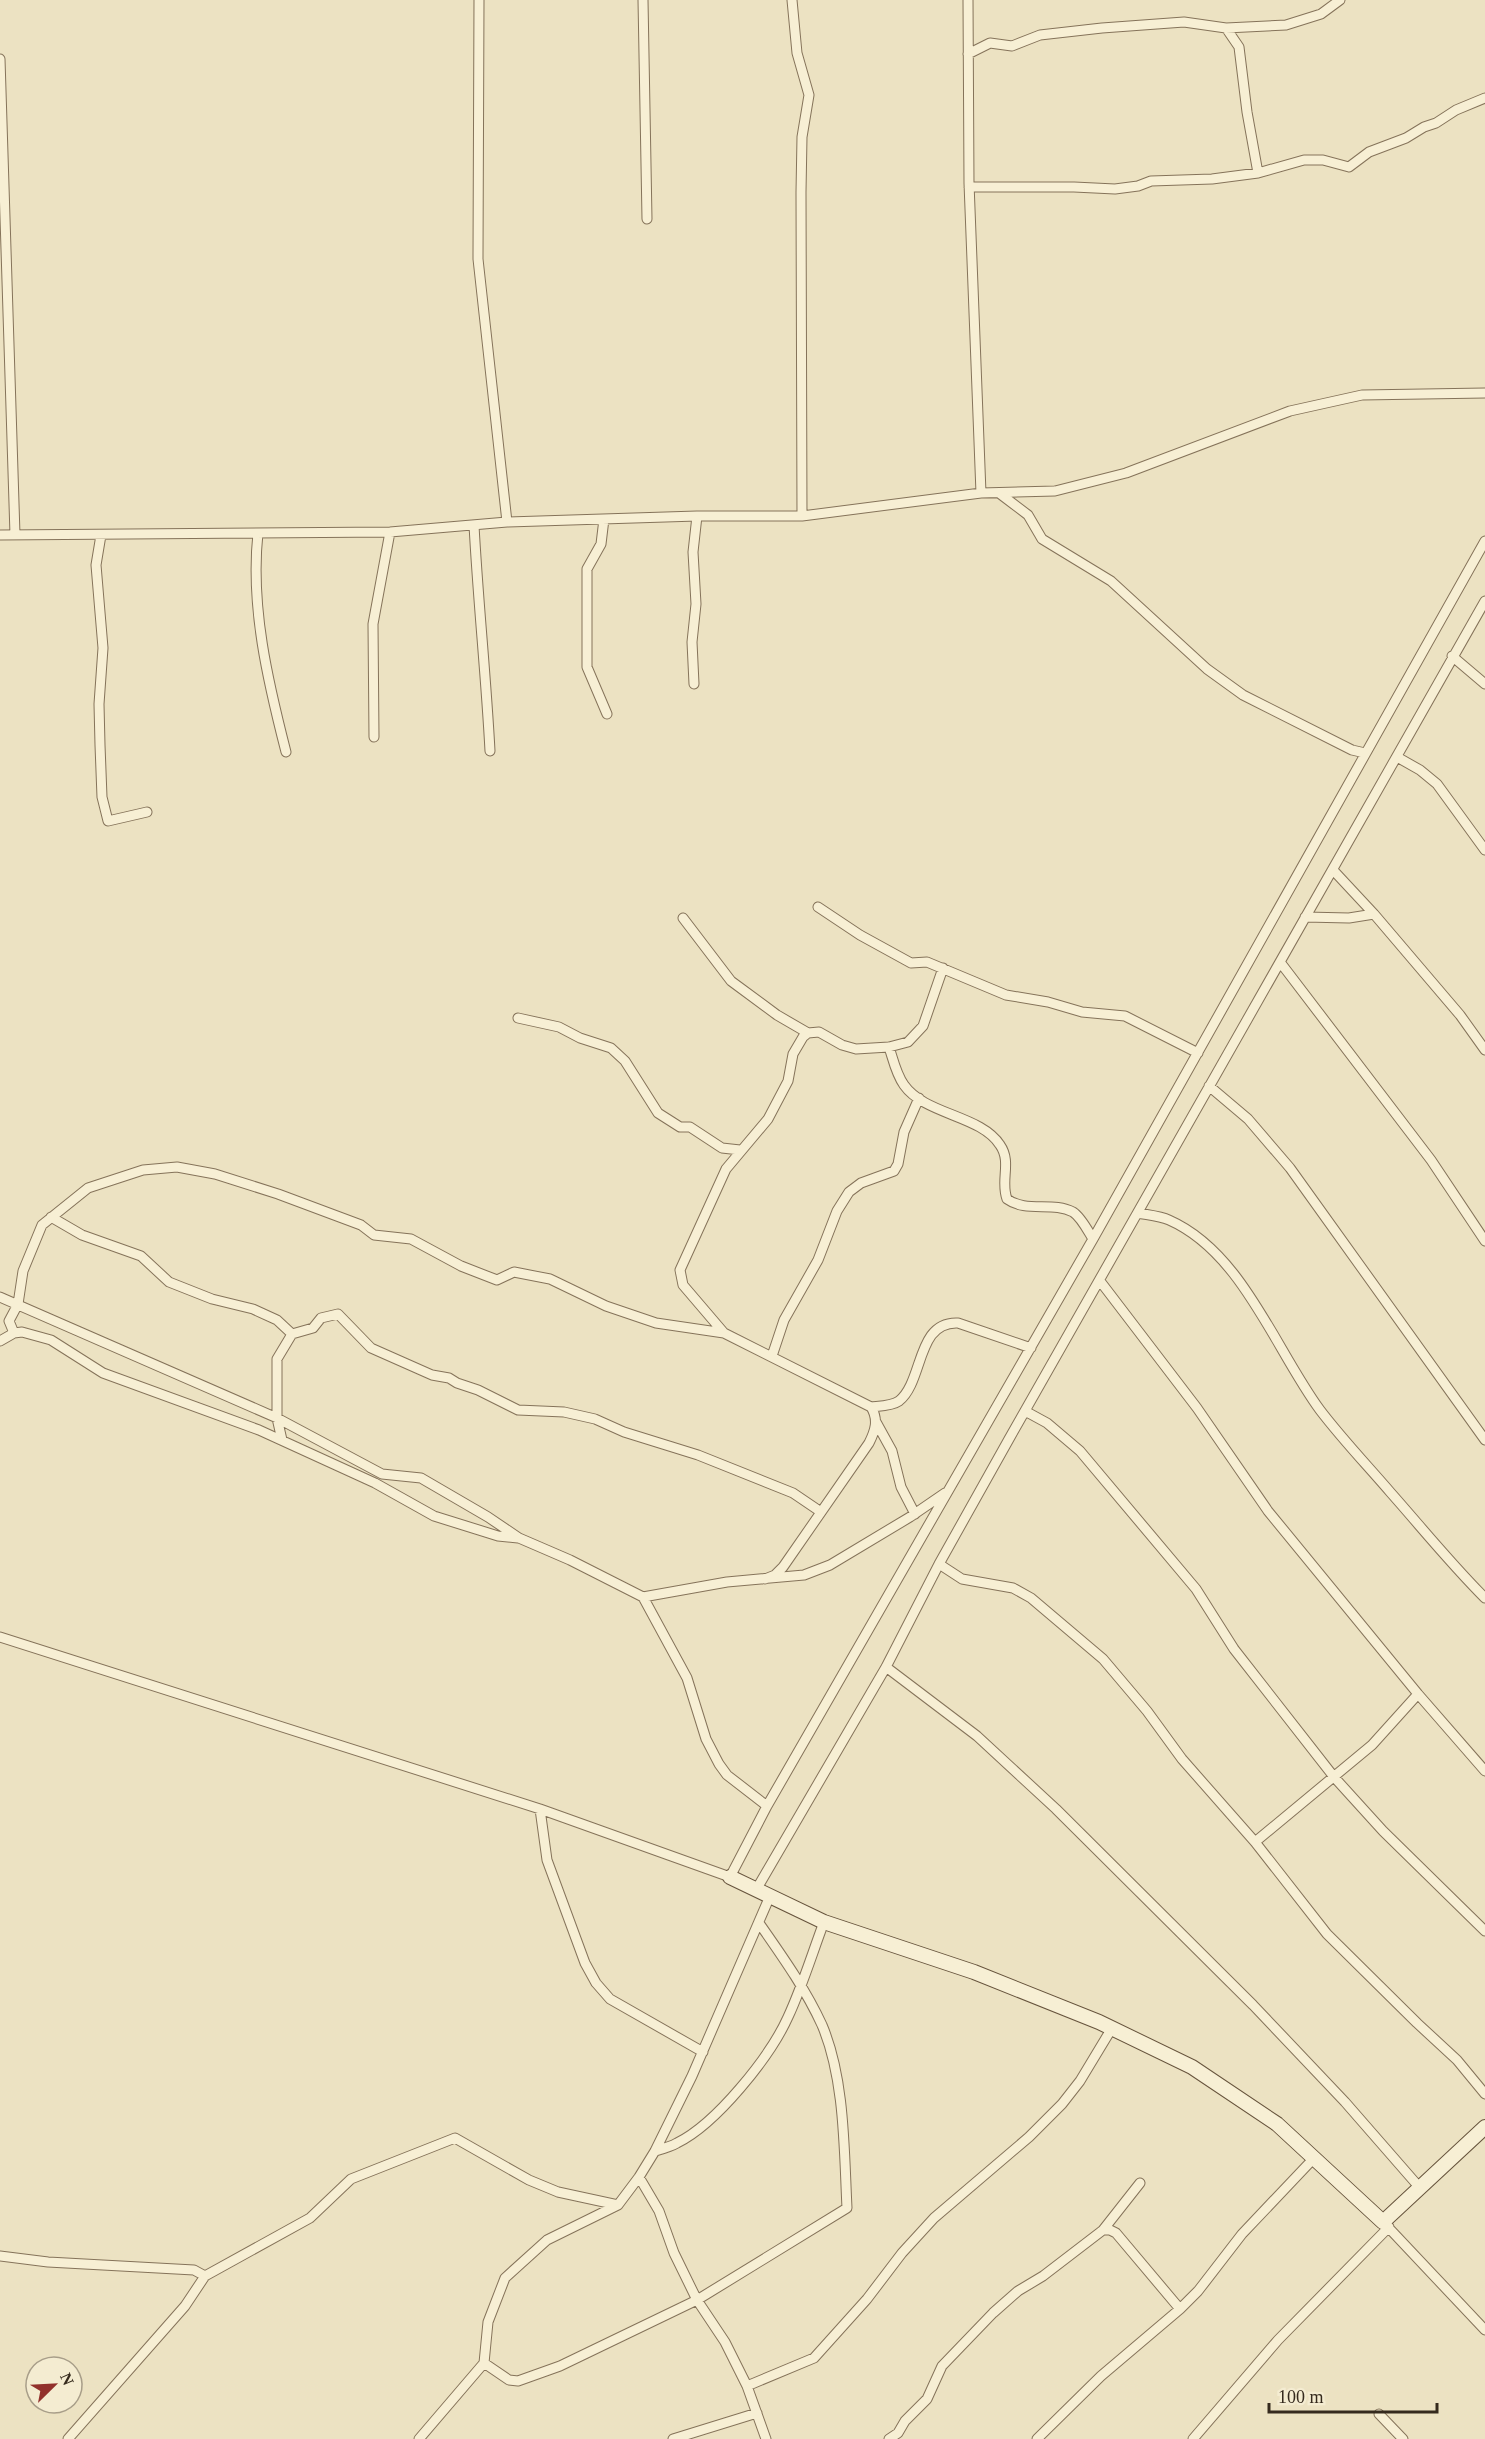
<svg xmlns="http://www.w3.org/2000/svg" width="1485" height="2439" font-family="'Times New Roman',serif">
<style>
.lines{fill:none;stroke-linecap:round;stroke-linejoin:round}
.street-casing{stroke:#85735a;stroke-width:11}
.secondary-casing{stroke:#67543d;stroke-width:16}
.street{stroke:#f7efd4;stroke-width:9}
.secondary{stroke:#f7efd4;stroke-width:14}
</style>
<rect width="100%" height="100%" fill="#ece2c2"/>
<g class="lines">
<g class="street-casing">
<path id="street" d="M479 0 478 259 507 522
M643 0 647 219
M792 0 797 53 809 95 802 137 801 192 802 516
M968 0 969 183 981 493
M1226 28 1286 25 1321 14 1340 0
M968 54 990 43 1012 46 1040 35 1102 28 1184 22 1226 28 1239 47 1247 112 1258 173
M0 59 15 535
M969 187H1074L1115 189 1138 186 1151 181 1212 179 1258 173 1304 160H1323L1349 167 1369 152 1406 138 1424 127 1436 123 1456 110 1485 98
M999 493 1028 515 1042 539 1111 581 1207 669 1243 695 1352 750 1365 753
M604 519 601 544 587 569V667L607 714
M474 525C478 601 486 675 490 751
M258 533C250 606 268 682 286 752
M0 535 390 532 507 522 697 516H802L981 493 1055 491 1126 473 1290 411 1362 395 1485 393
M101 535 96 565 103 648 99 704 100 745 102 797 108 821 147 812
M1452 656 1485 684
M694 684 692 642 696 604 693 552 697 516
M374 737 373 624 390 532
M1397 757 1420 770 1437 784 1485 850
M1333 870 1374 914
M818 907 860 935 911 963 927 962 1006 995 1048 1002 1082 1012 1125 1016 1198 1053
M1305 917 1349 918 1374 914 1460 1015 1485 1050
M683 918 731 981 777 1015 808 1033
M1280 962 1431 1160 1485 1241
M518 1018 559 1027 580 1038 611 1048 625 1061 658 1113 680 1127H690L722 1148 740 1150
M889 1047C893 1059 896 1074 904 1085 925 1115 981 1115 1000 1145 1012 1162 1000 1181 1007 1199 1026 1213 1053 1201 1073 1212 1081 1217 1088 1231 1093 1239
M1209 1086 1248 1119 1290 1168 1485 1440
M1138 1213C1148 1215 1160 1216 1169 1220 1242 1252 1275 1349 1320 1410 1342 1439 1367 1465 1391 1493 1422 1528 1451 1564 1485 1598
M51 1217 82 1235 141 1256 169 1282 212 1299 253 1309 277 1320 292 1334
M1100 1281 1197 1408 1268 1511 1418 1694 1485 1771
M0 1297 277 1418 382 1474 421 1478 488 1517 519 1538 570 1560 643 1597 687 1678 706 1739 719 1764 727 1775 767 1806
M14 1333 9 1321 18 1304 23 1271 42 1225 88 1188 143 1170 177 1167 215 1174 278 1194 361 1225 374 1235 411 1239 461 1266 497 1280 514 1272 550 1279 606 1306 656 1323 724 1333
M0 1341 14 1333 22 1332 51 1340 103 1373 259 1430 375 1483 434 1516 498 1536 518 1538
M772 1356 784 1320 818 1260 837 1211 849 1192 861 1183 894 1171 898 1164 904 1132 919 1098
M871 1407C880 1406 892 1406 899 1401 924 1381 916 1321 958 1323L1031 1348
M1025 1411 1047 1423 1080 1451 1196 1589 1234 1649 1334 1777 1383 1831 1485 1931
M876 1422 892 1451 901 1487 915 1514
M282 1440 277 1418V1359L292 1334 313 1328 321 1318 338 1314 371 1348 432 1375 449 1378 457 1383 478 1390 518 1410 564 1412 595 1419 624 1432 698 1455 793 1493 821 1512
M939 1564 962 1579 1013 1588 1031 1598 1103 1659 1147 1711 1182 1759 1255 1842 1327 1934 1417 2023 1457 2060 1485 2094
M765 1579 775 1575 783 1567 869 1443C875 1431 879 1420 871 1407L724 1333 683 1285 680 1270 726 1169 768 1119 788 1081 793 1054 803 1037 808 1033 819 1032 842 1045 856 1049 889 1047 908 1042 923 1026 943 968
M643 1597 727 1582 804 1575 830 1565 910 1517 945 1493
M0 1637 540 1809 730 1877 767 1806 1093 1239 1485 541
M886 1667 977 1736 1056 1809 1253 2005 1345 2102 1420 2188
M540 1809 547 1860 585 1963 596 1983 610 1999 703 2052
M1255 1842 1372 1745 1418 1694
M756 1890 886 1667 939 1564 1009 1439 1485 601
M655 2151C662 2149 670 2147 677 2143 716 2124 770 2057 788 2017 802 1987 812 1954 824 1922
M639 2177 659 2211 674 2253 697 2300 725 2342 747 2386 766 2439
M1386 2225 1485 2330
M1103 2230 1140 2183
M0 2256 48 2262 194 2270 205 2276 310 2218 351 2179 455 2138 529 2180 558 2192 618 2205
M484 2363 509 2380 518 2381 560 2366 697 2300 847 2208C844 2150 845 2079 822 2025 805 1988 782 1956 759 1923
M747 2386 814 2358 867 2299 902 2253 934 2218 1029 2137 1062 2104 1080 2081 1112 2028
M1379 2414 1403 2439
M68 2439 185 2306 205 2276
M419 2439 484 2363 488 2322 505 2278 547 2240 618 2205 639 2177 655 2151 692 2076 770 1896
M673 2439 757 2413
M889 2439 898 2433 905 2421 927 2399 942 2366 993 2313 1018 2291 1043 2276 1103 2230H1110L1116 2233 1180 2309
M1037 2439 1101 2376 1180 2309 1198 2291 1242 2234 1315 2157
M1193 2439 1278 2340 1389 2227"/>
</g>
<g class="secondary-casing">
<path id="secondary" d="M730 1877 824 1922 974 1972 1099 2022 1192 2067 1277 2124 1383 2222 1485 2127"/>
</g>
<use href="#street" class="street"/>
<use href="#secondary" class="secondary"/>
</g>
<g transform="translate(54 2385) rotate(66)"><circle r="28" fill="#f4ecd1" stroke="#a89e89" stroke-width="1.5"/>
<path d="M0-4.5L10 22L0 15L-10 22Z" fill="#92312c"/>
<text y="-9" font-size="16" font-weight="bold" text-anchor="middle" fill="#352a1d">N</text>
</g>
<path d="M1269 2403v9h168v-9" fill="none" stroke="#352a1d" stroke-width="3"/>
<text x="1278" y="2403" font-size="18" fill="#352a1d" stroke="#f4ecd1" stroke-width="4.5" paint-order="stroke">100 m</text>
</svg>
